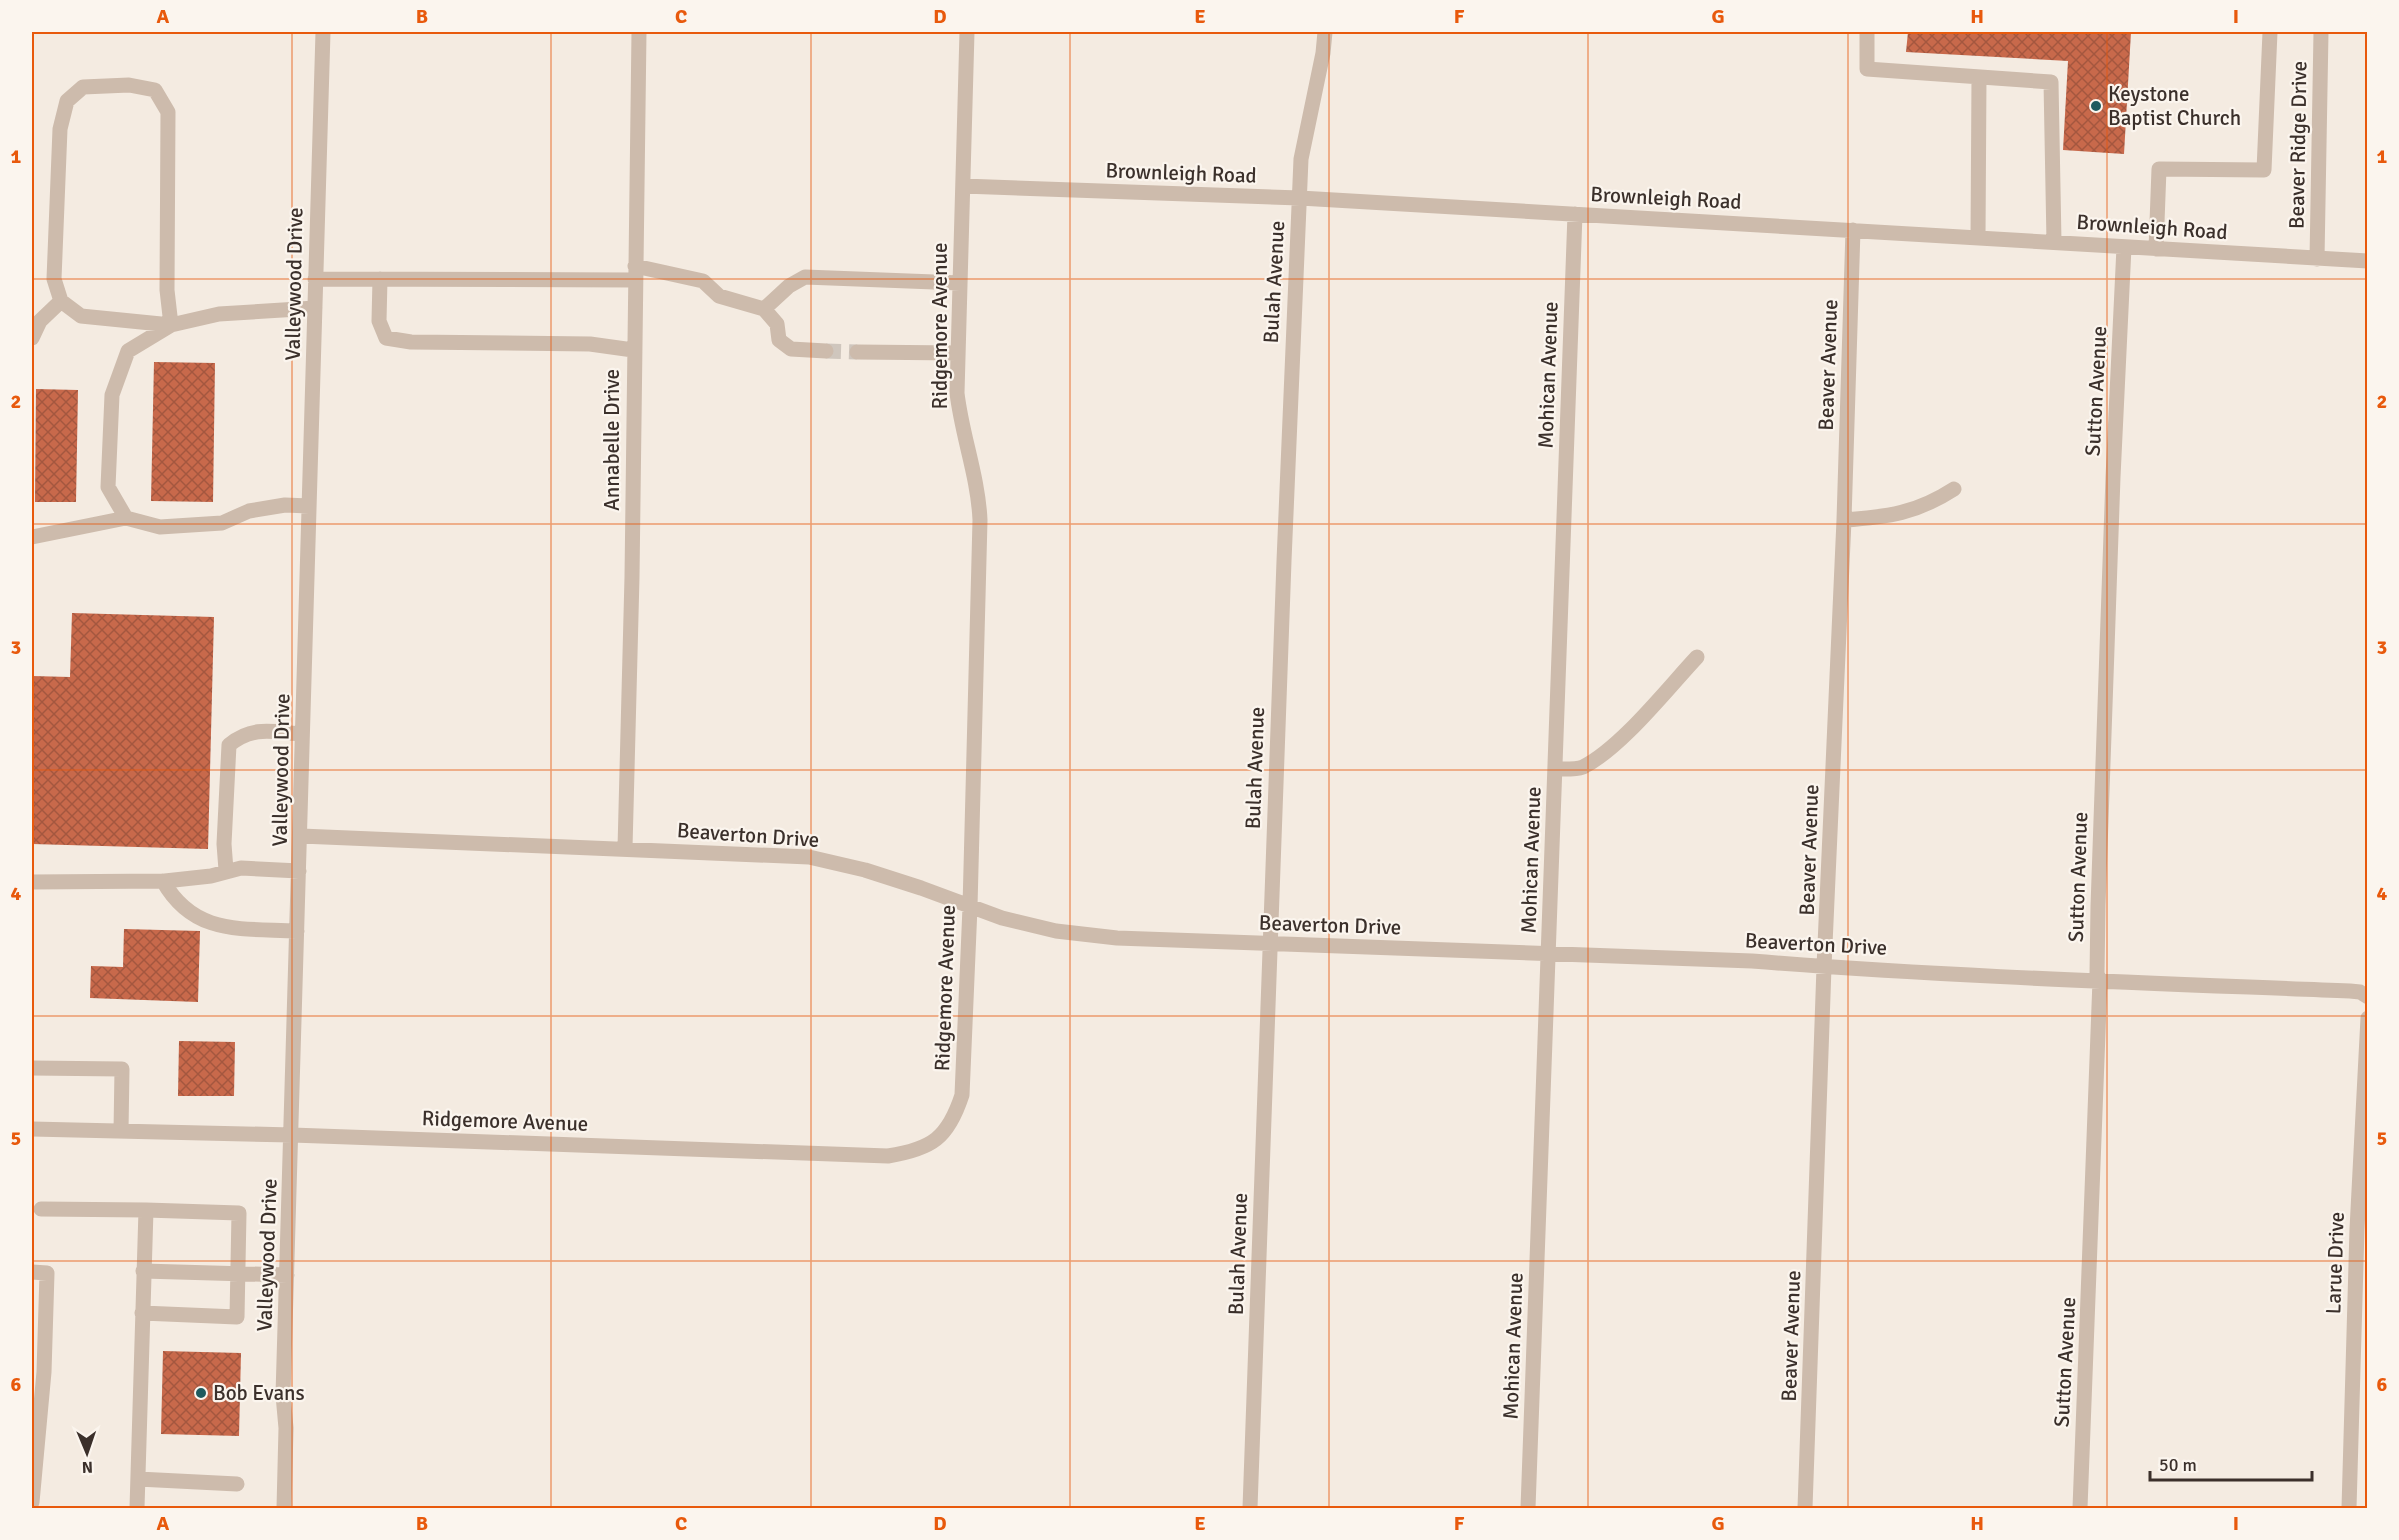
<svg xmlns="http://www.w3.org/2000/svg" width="2399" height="1540" font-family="Signika,sans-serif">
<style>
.building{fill:url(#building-cross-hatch)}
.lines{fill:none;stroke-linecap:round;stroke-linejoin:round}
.minor-tunnel{stroke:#cfc6bd;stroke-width:15;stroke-dasharray:15 8;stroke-linecap:butt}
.minor{stroke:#cdbbac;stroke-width:15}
.grid{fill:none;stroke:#e8590c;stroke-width:1.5;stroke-opacity:0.55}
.poi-dot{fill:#1f5a5e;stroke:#fbf5ee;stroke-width:2}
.labels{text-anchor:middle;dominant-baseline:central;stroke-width:4.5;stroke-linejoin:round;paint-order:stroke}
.poi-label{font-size:21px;fill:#3b302b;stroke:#fbf5ee;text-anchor:start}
.street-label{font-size:21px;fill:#3b302b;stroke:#fbf5ee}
.neatline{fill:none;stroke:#e8590c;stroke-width:2}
.grid-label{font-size:20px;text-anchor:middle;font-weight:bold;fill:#e8590c}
</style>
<defs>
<pattern id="building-cross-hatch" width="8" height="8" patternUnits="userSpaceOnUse" patternTransform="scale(1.5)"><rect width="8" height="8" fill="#c8694b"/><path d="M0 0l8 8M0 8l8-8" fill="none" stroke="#a4573f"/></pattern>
</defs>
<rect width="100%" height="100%" fill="#f4ebe1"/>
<path class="building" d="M1908 32H2131L2124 154 2063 150 2068 61 1906 52Z
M154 362 215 363 213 502 151 501Z
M36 389 78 390 76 502H35Z
M72 613 214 617 208 849 32 844V676L70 677Z
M124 929 200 931 198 1002 90 998 91 966 123 967Z
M179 1041 235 1042 234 1096H178Z
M163 1351 241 1353 239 1436 161 1434Z"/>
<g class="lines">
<path class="minor-tunnel" d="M826 351 857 352"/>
<path class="minor" d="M1867 32V69L2051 82 2054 242
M129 85 155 90 168 112 167 290 171 325 81 316 61 301 54 279 60 129 67 101 83 87Z
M963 186 1300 198 2368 261
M1978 238 1979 77
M2156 249 2159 169 2264 170 2270 32
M2317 259 2321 32
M635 266 703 281 719 296 764 309 777 324 779 340 791 349 826 351
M315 279 635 280
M380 279 379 321 386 338 411 342 590 344 633 350
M764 309 789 286 805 277 960 283
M32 338 40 321 61 301
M857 352 958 353
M309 506 285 505 249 511 222 523 160 527 126 518 108 487 112 395 128 351 171 325 219 314 315 308
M1844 520C1888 517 1917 513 1954 489
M32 537 126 518
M1555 769C1563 769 1575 770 1583 767 1621 748 1667 689 1697 657
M301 836 809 857 865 870 921 888 1002 918 1056 931 1117 938 1752 961C1951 977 2151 983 2350 991L2360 992 2368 997
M625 848 632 577 639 32
M226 870 224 844 229 745C253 725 274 732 302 734
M163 881C194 936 242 928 297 931
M32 882 165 881 211 876 241 868 299 871
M32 1068 122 1069 121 1131
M32 1129 292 1135 888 1156C932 1149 948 1138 962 1095L970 907 980 520C978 476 962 436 957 393L967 32
M41 1209 146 1210 137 1508
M143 1271 287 1275
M32 1272 47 1273 44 1372 32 1502
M142 1313 237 1317 239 1213 146 1210
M138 1479 237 1484
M284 1508 286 1428 283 1395 323 32
M1250 1508 1284 561 1301 159 1323 53 1325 32
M1528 1508 1575 214
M1805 1508 1824 967 1844 520 1853 230
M2080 1508 2100 980 2097 974 2098 906 2113 477 2124 247
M2349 1508 2357 1229 2368 1018"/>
</g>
<path class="grid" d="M292 32V1508M551 32V1508M811 32V1508M1070 32V1508M1329 32V1508M1588 32V1508M1848 32V1508M2107 32V1508M32 279H2368M32 524H2368M32 770H2368M32 1016H2368M32 1261H2368"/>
<g class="poi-dot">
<circle cx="2096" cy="106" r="6"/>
<circle cx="201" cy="1393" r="6"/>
</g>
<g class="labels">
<g class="poi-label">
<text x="2108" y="94">Keystone<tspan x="2108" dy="24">Baptist Church</tspan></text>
<text x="213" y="1393">Bob Evans</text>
</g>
<g class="street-label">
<text transform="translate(2298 145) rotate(-89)">Beaver Ridge Drive</text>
<text transform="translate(1181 173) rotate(2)">Brownleigh Road</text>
<text transform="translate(1666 198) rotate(3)">Brownleigh Road</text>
<text transform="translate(2152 227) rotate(4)">Brownleigh Road</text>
<text transform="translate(1274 282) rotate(-87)">Bulah Avenue</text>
<text transform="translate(294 284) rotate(-89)">Valleywood Drive</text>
<text transform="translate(940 326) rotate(-90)">Ridgemore Avenue</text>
<text transform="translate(1828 365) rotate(-88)">Beaver Avenue</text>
<text transform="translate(1548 375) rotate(-88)">Mohican Avenue</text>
<text transform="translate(2096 391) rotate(-87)">Sutton Avenue</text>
<text transform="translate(612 440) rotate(-90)">Annabelle Drive</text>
<text transform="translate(1255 768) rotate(-88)">Bulah Avenue</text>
<text transform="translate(281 770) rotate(-89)">Valleywood Drive</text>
<text transform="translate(748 835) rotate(4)">Beaverton Drive</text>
<text transform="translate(1809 850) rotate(-88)">Beaver Avenue</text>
<text transform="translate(1531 860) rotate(-88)">Mohican Avenue</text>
<text transform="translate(2078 877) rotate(-88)">Sutton Avenue</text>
<text transform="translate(1330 925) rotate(2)">Beaverton Drive</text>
<text transform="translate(1816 944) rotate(3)">Beaverton Drive</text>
<text transform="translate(945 988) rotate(-88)">Ridgemore Avenue</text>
<text transform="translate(505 1121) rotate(2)">Ridgemore Avenue</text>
<text transform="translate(1238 1254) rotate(-88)">Bulah Avenue</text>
<text transform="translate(267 1255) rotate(-88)">Valleywood Drive</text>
<text transform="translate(2335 1263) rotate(-88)">Larue Drive</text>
<text transform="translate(1791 1336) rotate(-88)">Beaver Avenue</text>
<text transform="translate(1513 1346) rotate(-88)">Mohican Avenue</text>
<text transform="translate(2065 1362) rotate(-87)">Sutton Avenue</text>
</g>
</g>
<rect width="2399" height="1540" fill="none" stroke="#fbf5ee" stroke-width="66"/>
<g transform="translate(87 1453) rotate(178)" stroke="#fbf5ee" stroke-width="4.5" paint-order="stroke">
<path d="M0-4.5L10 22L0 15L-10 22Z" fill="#3b302b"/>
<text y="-9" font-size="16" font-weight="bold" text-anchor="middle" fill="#3b302b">N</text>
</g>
<path d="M2150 1471v9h162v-9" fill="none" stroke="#3b302b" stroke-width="3"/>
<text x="2159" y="1471" font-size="18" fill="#3b302b" stroke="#fbf5ee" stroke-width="4.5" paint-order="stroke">50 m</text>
<rect x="33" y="33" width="2333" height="1474" class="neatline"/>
<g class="grid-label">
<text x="163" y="23">A</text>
<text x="422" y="23">B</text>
<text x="681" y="23">C</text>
<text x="940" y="23">D</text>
<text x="1200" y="23">E</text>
<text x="1459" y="23">F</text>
<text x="1718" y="23">G</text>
<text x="1977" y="23">H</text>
<text x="2236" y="23">I</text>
<text x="16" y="163">1</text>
<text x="2382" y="163">1</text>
<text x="16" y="408">2</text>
<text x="2382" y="408">2</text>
<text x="16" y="654">3</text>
<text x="2382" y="654">3</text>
<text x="16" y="900">4</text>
<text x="2382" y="900">4</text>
<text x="16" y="1145">5</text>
<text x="2382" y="1145">5</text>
<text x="16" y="1391">6</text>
<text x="2382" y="1391">6</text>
<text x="163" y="1530">A</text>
<text x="422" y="1530">B</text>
<text x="681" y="1530">C</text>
<text x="940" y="1530">D</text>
<text x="1200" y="1530">E</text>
<text x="1459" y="1530">F</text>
<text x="1718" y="1530">G</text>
<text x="1977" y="1530">H</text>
<text x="2236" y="1530">I</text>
</g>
</svg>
